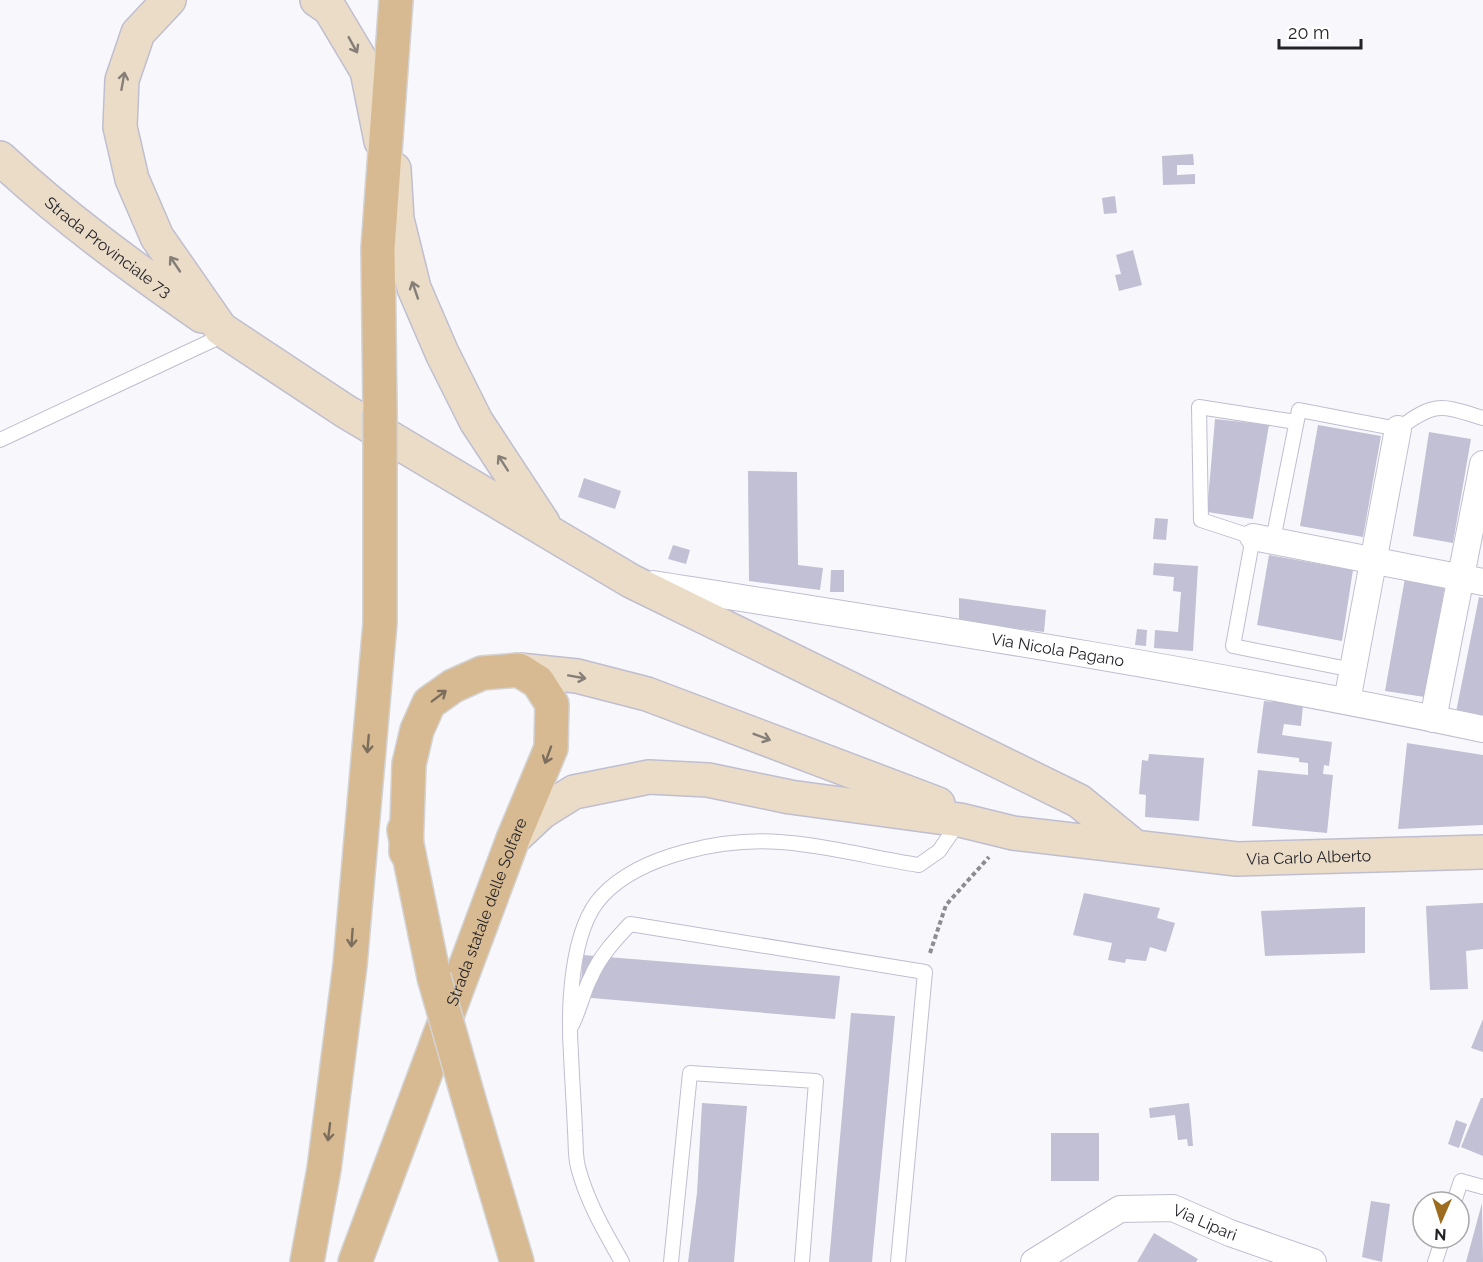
<svg xmlns="http://www.w3.org/2000/svg" width="1483" height="1262" font-family="Raleway,sans-serif">
<style>
.building{fill:#c1c0d4}
.lines{fill:none;stroke-linecap:round;stroke-linejoin:round}
.lane-casing{stroke:#bfbed1;stroke-width:16}
.street-casing{stroke:#bfbed1;stroke-width:28}
.secondary-casing{stroke:#bfbed1;stroke-width:36}
.primary-casing{stroke:#d3d3d4;stroke-width:36}
.path{stroke:#8c8c92;stroke-width:4;stroke-dasharray:4.5 3;stroke-linecap:butt}
.lane{stroke:#fff;stroke-width:14}
.street{stroke:#fff;stroke-width:26}
.secondary{stroke:#ebdcc8;stroke-width:33}
.primary{stroke:#d7ba91;stroke-width:33}
.primary-bridge-casing{stroke:#d3d3d4;stroke-width:36;stroke-linecap:butt}
.primary-bridge{stroke:#d7ba91;stroke-width:33}
.oneway{stroke:#867f78}
.oneway2{stroke:#7c6e5d}
.labels{text-anchor:middle;dominant-baseline:central;stroke-width:4.5;stroke-linejoin:round;paint-order:stroke}
.street-label{font-size:16px;fill:#222229;stroke:#fff}
</style>
<rect width="100%" height="100%" fill="#f8f8fc"/>
<path class="building" d="M1193 154 1194 165H1177V175L1195 174V184L1163 185 1162 156Z
M1115 196 1117 213 1104 214 1102 198Z
M1133 250 1142 285 1119 291 1115 275 1121 274 1116 255Z
M1215 419 1269 425 1253 519 1207 512Z
M1318 425 1381 436 1363 537 1300 526Z
M1429 432 1471 439 1453 543 1413 536Z
M748 471 797 472 798 565 823 568 820 590 749 581Z
M584 478 621 491 615 509 578 497Z
M1155 518 1168 519 1166 540 1153 539Z
M673 545 690 550 686 564 668 559Z
M1269 555 1353 570 1342 641 1257 625Z
M1154 563 1198 566 1193 651 1154 648 1155 630 1178 632 1181 592 1173 591 1174 577 1153 575Z
M831 570H844V592H830Z
M1405 578 1445 585 1425 697 1385 691Z
M1479 597 1483 598V718L1456 712Z
M959 598 1046 610 1044 632 959 621Z
M1137 629 1147 630 1146 646 1135 645Z
M1264 701 1303 705 1301 726 1284 724 1282 735 1332 742 1329 766 1324 765 1323 774 1333 775 1327 833 1252 826 1258 770 1308 775V763L1299 762V758L1257 753Z
M1407 743 1483 755V825L1398 829Z
M1149 754 1204 758 1199 821 1145 817 1146 795 1139 794 1142 760 1148 761Z
M1084 893 1160 908 1157 918 1175 923 1166 952 1150 947 1146 961 1126 959 1125 963 1108 960 1112 943 1073 935Z
M1483 903V949L1466 951 1468 989 1430 990 1426 906Z
M1365 907V953L1265 956 1261 911Z
M583 955 840 976 835 1019 580 997Z
M851 1013 895 1016 872 1262H829Z
M1483 1019V1052L1471 1048Z
M1481 1098H1483V1156L1461 1147Z
M702 1103 747 1106 734 1262H688L697 1193Z
M1189 1103 1191 1121 1193 1146H1188L1187 1139 1178 1140 1175 1115 1150 1118 1149 1108Z
M1456 1120 1467 1124 1459 1148 1448 1144Z
M1051 1133H1099V1181H1051Z
M1371 1201 1390 1204 1382 1262 1362 1257Z
M1482 1203 1483 1262H1466Z
M1154 1233 1198 1259 1196 1262H1137Z"/>
<g class="lines">
<g class="lane-casing">
<path id="lane" d="M1296 422 1199 407 1201 520 1253 537 1233 646 1353 670
M0 440 226 334
M1273 540 1299 410 1398 429C1436 401 1440 405 1483 418
M572 1025C580 1009 583 992 591 977 600 956 615 940 630 924L925 972 898 1262
M1454 1202 1461 1181 1483 1187
M622 1262C605 1232 587 1202 578 1167 575 1156 576 1143 575 1131 574 1105 572 1080 571 1054 568 1010 570 930 602 896 641 854 725 838 780 842 826 845 873 858 919 865L939 851 959 822
M671 1262 690 1073 816 1081 802 1262
M1435 1262 1443 1238"/>
</g>
<g class="street-casing">
<g id="street">
<path d="M1253 537 1483 582"/>
<path id="s1" d="M653 584C931 628 1208 671 1483 729"/>
<path d="M1347 701 1398 429"/>
<path d="M1433 719 1483 464"/>
<path id="s2" d="M1034 1262 1120 1209 1173 1208 1230 1233 1313 1262"/>
</g>
</g>
<g class="secondary-casing">
<g id="secondary">
<path d="M169 0 138 33 122 80 120 127 132 179 157 237 221 329 345 411 631 581 1079 801 1135 847"/>
<path d="M317 0 330 9 367 71 381 141"/>
<path id="s3" d="M0 158C62 216 132 267 202 316"/>
<path d="M394 169 397 219 414 288 442 353 476 421 543 523"/>
<path d="M519 670 577 676 647 694 938 804"/>
<path id="s4" d="M513 839 542 812 574 792 649 777 708 780 790 797 960 820 1013 833 1237 859 1483 852"/>
</g>
</g>
<g class="primary-casing">
<g id="primary">
<path d="M380 411 378 248 396 0"/>
<path d="M404 830 434 977"/>
<path d="M469 1100 517 1262"/>
<path d="M307 1262 324 1169 350 965 380 623V462"/>
<path id="s5" d="M355 1262 513 839 551 748 552 704 538 682 519 670 482 673 453 686 429 703 417 730 409 764 406 852"/>
</g>
</g>
<path class="path" d="M930 953 946 905 989 857"/>
<use href="#lane" class="lane"/>
<use href="#street" class="street"/>
<use href="#secondary" class="secondary"/>
<use href="#primary" class="primary"/>
<g class="primary-bridge-casing">
<path id="primary-bridge" d="M380 411V462
M434 977 469 1100"/>
</g>
<use href="#primary-bridge" class="primary-bridge"/>
</g>
<defs><path id="oneway-shaft" d="M-6 0H5M1.5-3L5.5 0L1.5 3" fill="none" stroke-width="1.6" stroke-linecap="round" stroke-linejoin="round" transform="scale(1.5)"/></defs>
<g class="oneway">
<use href="#oneway-shaft" transform="translate(353 45) rotate(61)"/>
<use href="#oneway-shaft" transform="translate(123 81) rotate(-80)"/>
<use href="#oneway-shaft" transform="translate(175 264) rotate(-124)"/>
<use href="#oneway-shaft" transform="translate(415 290) rotate(-109)"/>
<use href="#oneway-shaft" transform="translate(503 463) rotate(-123)"/>
<use href="#oneway-shaft" transform="translate(577 677) rotate(10)"/>
<use href="#oneway-shaft" transform="translate(762 737) rotate(21)"/>
</g>
<g class="oneway2">
<use href="#oneway-shaft" transform="translate(439 696) rotate(-37)"/>
<use href="#oneway-shaft" transform="translate(368 744) rotate(95)"/>
<use href="#oneway-shaft" transform="translate(548 755) rotate(110)"/>
<use href="#oneway-shaft" transform="translate(352 938) rotate(94)"/>
<use href="#oneway-shaft" transform="translate(329 1132) rotate(97)"/>
</g>
<g class="labels">
<g class="street-label">
<text stroke="none"><textPath href="#s3" startOffset="140">Strada Provinciale 73</textPath></text>
<text stroke="none"><textPath href="#s1" startOffset="410">Via Nicola Pagano</textPath></text>
<text stroke="none"><textPath href="#s4" startOffset="820">Via Carlo Alberto</textPath></text>
<text stroke="none"><textPath href="#s5" startOffset="374">Strada statale delle Solfare</textPath></text>
<text stroke="none"><textPath href="#s2" startOffset="189">Via Lipari</textPath></text>
</g>
</g>
<g transform="translate(1441 1220) rotate(183)"><circle r="28" fill="#ffffff" stroke="#a7a7a9" stroke-width="1.5"/>
<path d="M0-4.5L10 22L0 15L-10 22Z" fill="#9c6c1f"/>
<text y="-9" font-size="16" font-weight="bold" text-anchor="middle" fill="#222229">N</text>
</g>
<path d="M1279 39v9h82v-9" fill="none" stroke="#222229" stroke-width="3"/>
<text x="1288" y="39" font-size="18" fill="#222229" stroke="#ffffff" stroke-width="4.5" paint-order="stroke">20 m</text>
</svg>
